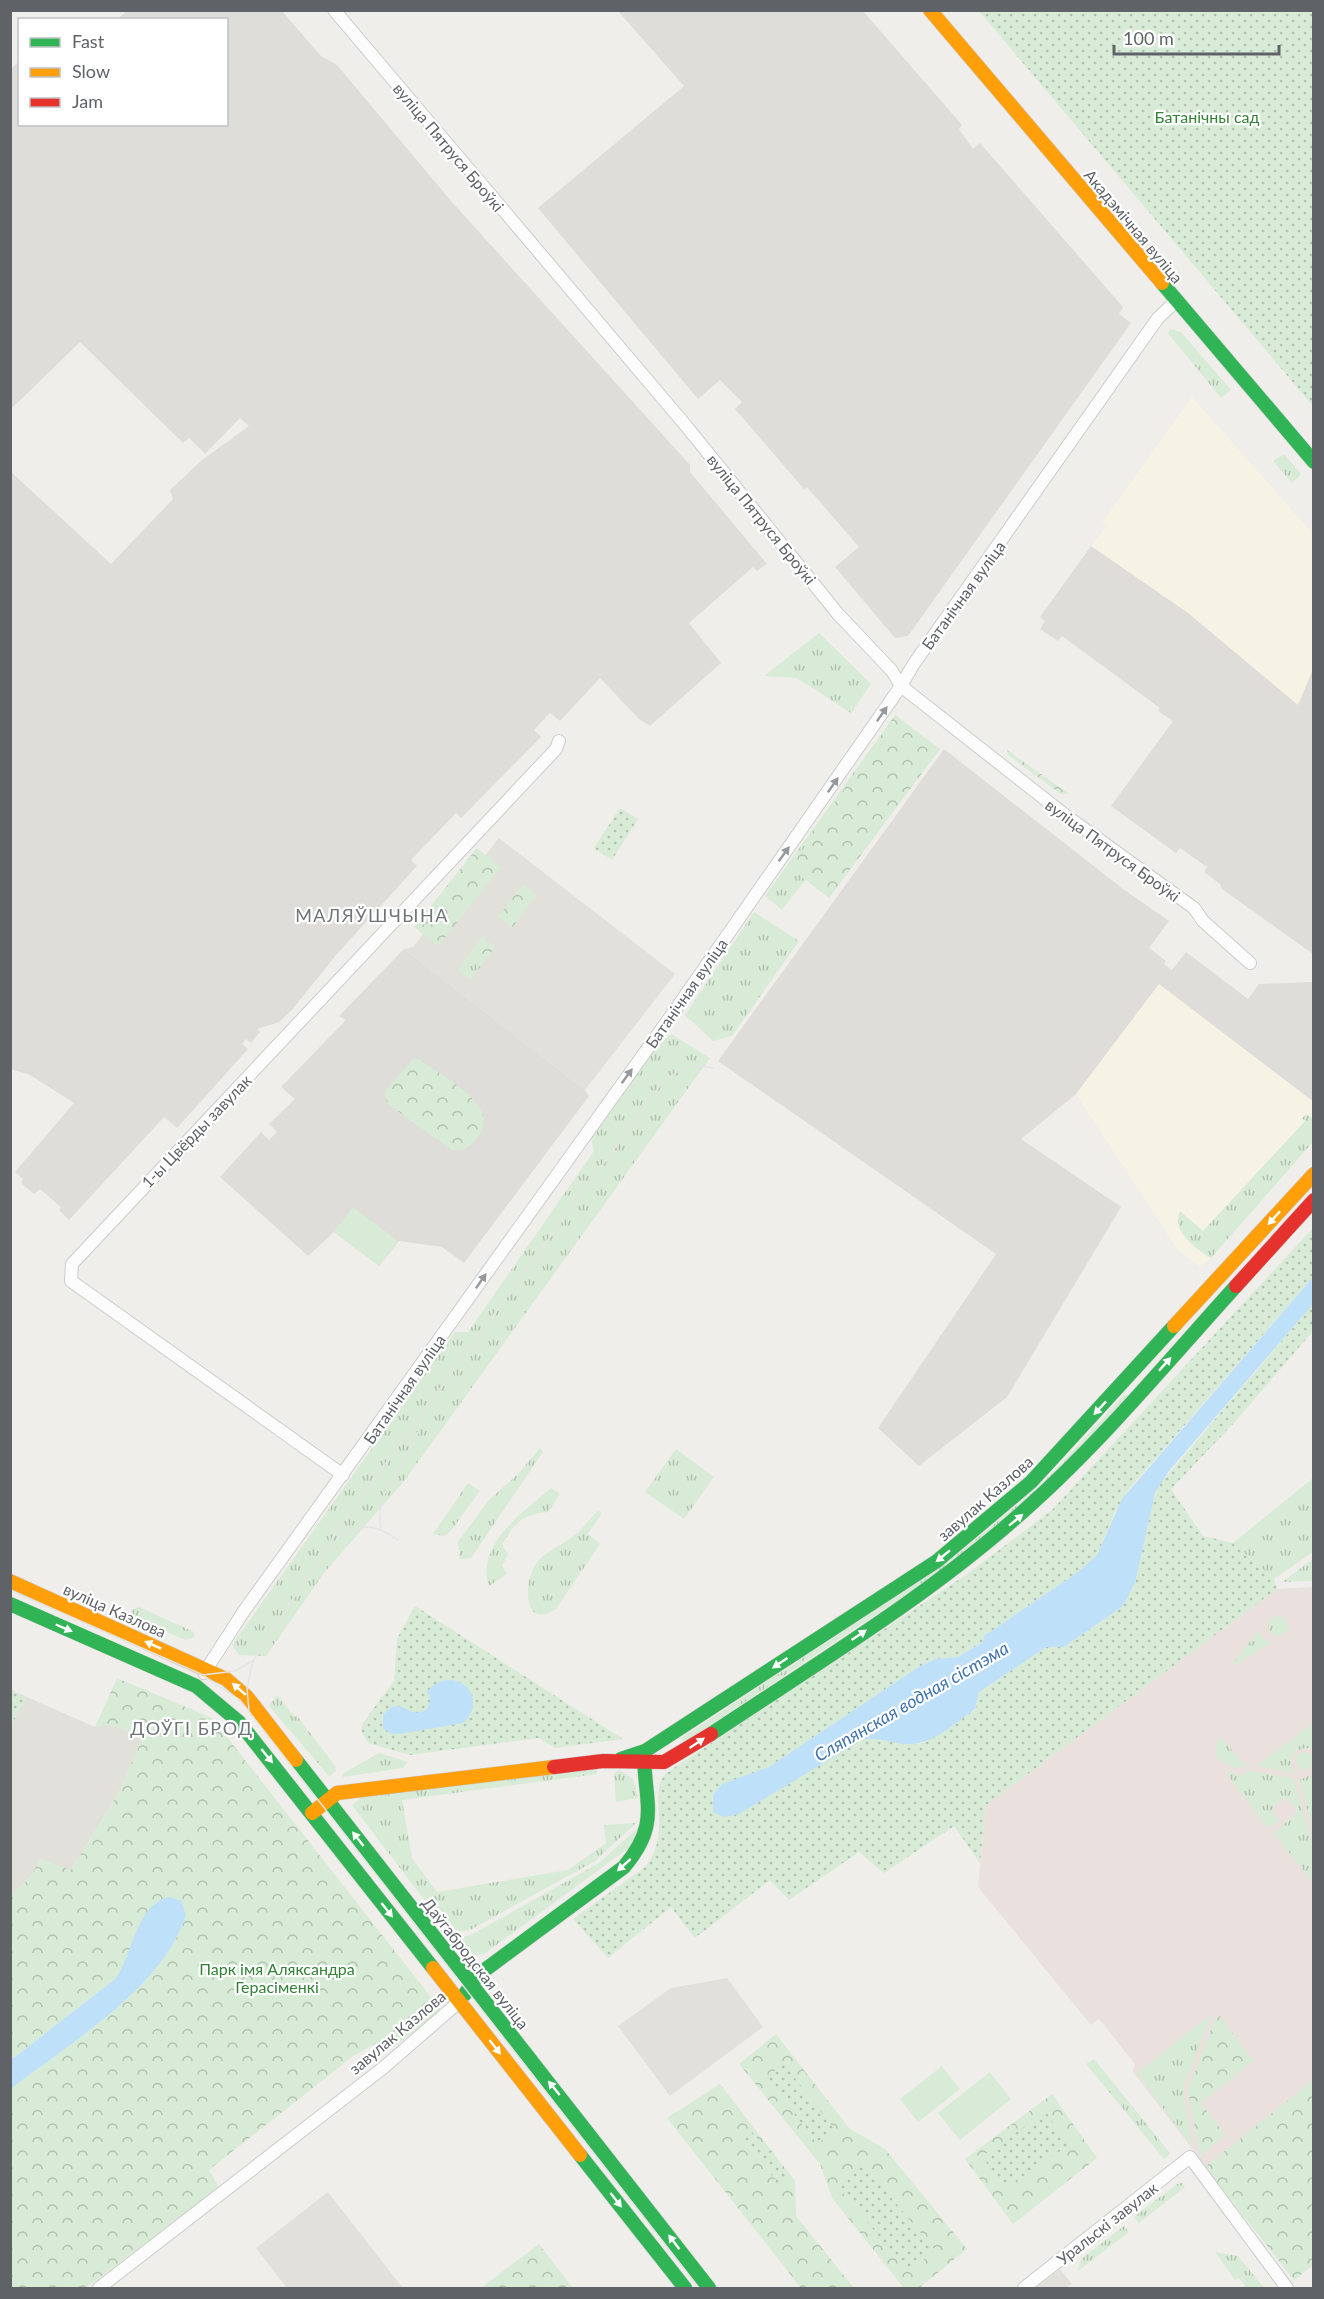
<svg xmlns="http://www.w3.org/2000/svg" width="1324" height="2299" font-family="Lato,sans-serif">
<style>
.commercial{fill:#f7f3e4}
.industrial{fill:#dfddda}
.education{fill:#e2e0da}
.medical{fill:#eae0de}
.grass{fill:url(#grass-tufts)}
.forest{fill:url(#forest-crowns)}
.park{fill:url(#park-dots)}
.pitch{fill:#d8ebd6}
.water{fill:#bfe0f9}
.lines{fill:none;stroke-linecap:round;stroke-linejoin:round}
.street-casing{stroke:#cbcccc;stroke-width:14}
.fast-casing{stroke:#cacacb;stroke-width:15}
.slow-casing{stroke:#cacacb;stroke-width:15}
.jam-casing{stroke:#cacacb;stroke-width:15}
.street{stroke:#fdfcfc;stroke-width:12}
.fast{stroke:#30b455;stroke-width:14}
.slow{stroke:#ff9f0a;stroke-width:14}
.jam{stroke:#e5322d;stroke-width:14}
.tram{stroke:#e4e4e4;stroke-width:1.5}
.oneway{fill:#96999c}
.oneway2{fill:#fff}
.labels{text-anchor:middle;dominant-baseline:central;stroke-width:4.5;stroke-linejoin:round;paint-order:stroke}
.park-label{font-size:16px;fill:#348238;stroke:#fff}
.street-label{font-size:16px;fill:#5f6368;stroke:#fff}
.neighbourhood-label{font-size:18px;letter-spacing:1.5px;fill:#70757a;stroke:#fff}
.water-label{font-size:18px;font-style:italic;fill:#4174aa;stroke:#fff}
</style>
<defs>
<pattern id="grass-tufts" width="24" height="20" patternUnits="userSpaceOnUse" patternTransform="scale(1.5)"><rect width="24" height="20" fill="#d8ebd6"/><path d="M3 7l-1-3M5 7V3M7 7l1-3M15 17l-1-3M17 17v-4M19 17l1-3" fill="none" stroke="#b2c2b1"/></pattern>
<pattern id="forest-crowns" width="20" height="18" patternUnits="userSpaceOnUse" patternTransform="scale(1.5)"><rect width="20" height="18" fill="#d8ebd6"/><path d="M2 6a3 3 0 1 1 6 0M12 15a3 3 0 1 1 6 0" fill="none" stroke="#b2c2b1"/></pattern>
<pattern id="park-dots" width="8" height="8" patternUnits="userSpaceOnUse" patternTransform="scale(1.5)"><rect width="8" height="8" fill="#d8ebd6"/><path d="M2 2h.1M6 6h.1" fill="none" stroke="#b2c2b1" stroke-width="1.8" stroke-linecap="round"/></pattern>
</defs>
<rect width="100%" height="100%" fill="#efeeea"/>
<path class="commercial" d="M1192 397 1313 534V669L1298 705 1188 613 1091 546 1106 527 1102 523Z
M1159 983 1313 1102V1143L1201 1268 1178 1250 1076 1094Z"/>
<path class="industrial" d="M127 11H282L321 56 337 65 451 201 690 465V472L767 564 757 571 753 567 689 623 721 663 650 726 639 719 600 678 560 721 550 713 534 730 541 737 461 818 456 813 411 860 417 866 337 954 291 1011 279 1022 257 1029 260 1032 251 1043 246 1039 242 1044 248 1049 177 1128 164 1117 69 1220 59 1210 61 1207 40 1189 34 1194 21 1183 23 1179 15 1172 74 1103 30 1075 11 1069V472L111 564 173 499 170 490 202 460 249 426 240 418 205 454 189 438 183 443 80 342 11 409V69L19 61 20 124H226V20L117 19Z
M618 11H863L962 125 959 129 973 149 980 143 1123 307 1119 314 1131 323 908 636 895 638 835 567 859 547 807 487 804 489 735 409 742 402 720 380 698 399 538 208 684 86Z
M1091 546 1188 613 1298 705 1313 669V954L1222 889 1220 884 1204 872 1207 867 1180 848 1176 853 1111 806 1173 721 1158 711 1160 708 1062 636 1058 641 1040 629 1045 621 1040 617Z
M944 749 1123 889 1169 921 1149 948 1166 961 1164 964 1172 970 1186 952 1248 999 1259 984 1313 982 1314 1102 1159 984 1076 1094 1021 1139 1121 1207 1007 1397 919 1466 878 1428 996 1254 718 1061Z
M404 949 585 1090 589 1096 464 1263 442 1247 399 1241 379 1266 334 1232 308 1256 220 1177 261 1132 269 1140 277 1132 269 1124 295 1099 281 1087 346 1020 339 1016Z"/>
<path class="education" d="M499 838 675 974 585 1090 404 949 413 947Z
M11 1690 95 1727 110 1724 139 1735 140 1744 117 1796 70 1871 41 1859 27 1881 11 1895Z
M727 1978 763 2027 670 2096 618 2026 671 1988Z
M328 2192 402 2287 287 2288 256 2248Z
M1060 2269 1072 2284 1066 2288H1036Z"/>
<path class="medical" d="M1313 1587V2265L1294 2280 1133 2072 1135 2064 1099 2019 1091 2025 978 1887 986 1805 1277 1589Z"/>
<path class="grass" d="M1170 329 1181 332 1231 390 1221 398 1168 333Z
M1284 454 1301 474 1292 483 1273 461Z
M819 633 871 684 851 713 797 678 764 676Z
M895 715 900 718 831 896 807 878 782 910 765 896Z
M754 912 799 941 732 1036 713 1041 685 1015Z
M471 952 484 962 471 980 458 970Z
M671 1034 710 1058 405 1480 324 1573 266 1656 239 1655 232 1645 455 1332H468L594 1151 591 1138 656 1048Z
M1307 1114 1313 1119V1142L1211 1258 1207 1256C1193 1246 1171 1230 1180 1211L1203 1231 1305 1121 1302 1118Z
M1125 1394 1129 1397 1042 1489 959 1559 685 1742 681 1738 946 1564 1040 1486Z
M540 1448 543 1452 471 1558 460 1559 458 1542 488 1501 519 1473Z
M676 1449 714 1477 684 1519 645 1492Z
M1313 1478V1552L1274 1579 1233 1543Z
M468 1483 480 1491 450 1532 444 1536 433 1534Z
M551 1488 560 1494 548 1512C521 1515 516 1522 502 1544L508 1554 502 1566 507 1574 489 1586C475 1545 523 1512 551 1488Z
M598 1510 602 1513 588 1534 600 1544 556 1609C524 1631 523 1584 535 1565 543 1552 564 1545 576 1534 584 1527 591 1518 598 1510Z
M1313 1559V1581L1282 1582Z
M139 1607 194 1632V1637L185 1640 131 1616 132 1610Z
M1268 1626a10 10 0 1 1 20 0a10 10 0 1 1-20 0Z
M1258 1631 1263 1638 1271 1643 1229 1668Z
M277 1695 295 1717 297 1716 336 1767V1771L329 1776 269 1706Z
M1313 1723V1748C1301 1748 1295 1749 1290 1761L1293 1773 1257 1766Z
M1221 1737 1246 1767C1236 1770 1221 1763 1215 1755L1216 1744Z
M1296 1761a9 9 0 1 1 18 0a9 9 0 1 1-18 0Z
M379 1753 408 1762 403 1768 343 1777 342 1774Z
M597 1768V1774L402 1800 412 1858 437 1892 568 1870 606 1843 604 1825 636 1823 595 1861 470 1930 457 1932 439 1908 432 1910 352 1805 362 1797Z
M620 1770 633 1779 638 1798 616 1802 614 1773Z
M1225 1771 1239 1775 1252 1771 1293 1778 1313 1844V1882L1274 1834 1298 1811 1285 1797 1271 1810 1280 1820 1273 1826 1265 1825Z
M1313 1774V1829L1299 1780Z
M640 1826 636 1841 630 1847 484 1954 473 1955 460 1938 473 1934 599 1863Z
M1211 2015 1183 2088 1192 2147 1137 2073Z
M1094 2059 1170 2153 1164 2159 1086 2064Z
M1182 2183 1185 2187 1139 2223 1134 2217 1177 2184Z
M1124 2226 1129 2232 1078 2271 1081 2259Z
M1215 2252 1238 2256 1264 2288H1247L1239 2278 1235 2280Z"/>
<path class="forest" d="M895 715 940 749 829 898 790 868Z
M1007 750 1069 794H1061L1008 755Z
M477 848 501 867 438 946 414 927Z
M523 884 537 895 512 928 498 917Z
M482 937 495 947 484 962 471 952Z
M413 1059H419C450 1082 518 1114 463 1150H452L388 1104 385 1096 386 1090Z
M117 1678 212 1718 441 2010 394 2047 372 2045 352 2057 209 2170 219 2187 86 2288H11V2089C69 2043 163 1989 186 1915L163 1899C135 1917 135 1954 115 1979L11 2060V1895L27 1881 41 1859 71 1870 117 1796 140 1744 138 1735 110 1724 95 1727Z
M1220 2016 1253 2061 1201 2103 1225 2135 1200 2156 1188 2090 1215 2019Z
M776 2034 850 2129 885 2149 967 2249 919 2288H904L832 2198 820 2164 739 2064Z
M1313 2080V2265L1294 2280 1205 2167Z
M720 2084 795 2181 796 2216 854 2288H801L667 2118Z
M1052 2094 1097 2158 1013 2224 965 2159Z
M539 2244 573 2288H481Z"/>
<path class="park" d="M979 11H1313V406Z
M620 808 638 819 612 860 594 848Z
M1313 1228V1277L1130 1488 1116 1510 1097 1555 1078 1572 984 1636 983 1642 958 1657 935 1659 917 1668 769 1767 717 1788 872 1737 916 1744 923 1743 975 1710 979 1692 1046 1647H1064L1123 1606 1135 1583 1152 1503 1160 1484 1313 1304V1331L1233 1424 1171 1489 1203 1536 1233 1543 1274 1579 1277 1589 986 1805 980 1863 954 1826 884 1873 859 1852 789 1900 770 1880 695 1938 671 1907 608 1958 573 1919 645 1867C673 1834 647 1794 666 1773L966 1575 1052 1510Z
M415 1606 623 1739 555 1748 539 1738 410 1755 368 1743 361 1730 363 1723 394 1681 397 1639Z
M11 1691 26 1698 11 1726Z
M784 2064 835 2130 817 2144 766 2077Z
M1046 2112 1069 2145 1005 2189 982 2156Z
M752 2132 790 2178 781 2186 742 2140Z
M863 2164 935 2250 909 2272 837 2186Z"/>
<path class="pitch" d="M353 1207 398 1241 379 1266 334 1232Z
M942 2066 960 2089 918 2122 900 2099Z
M990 2072 1011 2099 960 2140 938 2113Z"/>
<path class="water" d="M1313 1277V1304L1169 1471 1155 1493 1135 1583 1123 1606 1064 1647H1046L979 1692 975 1709C957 1722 932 1745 909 1744 892 1744 880 1736 862 1740L739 1814 724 1817 713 1812V1795L722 1784 769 1767 917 1668 935 1659 958 1657 983 1642 984 1636 1078 1572 1097 1555 1122 1499Z
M452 1680C475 1684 480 1708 463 1723L399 1734H392L383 1729V1715L391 1707 399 1706C410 1710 416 1717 428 1708L430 1700 427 1691C435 1683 441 1680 452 1680Z
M169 1897 181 1901 186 1915C163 1989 69 2043 11 2089V2060L115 1979C134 1955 135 1905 169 1897Z"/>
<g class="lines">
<g class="street-casing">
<path id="street" d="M334 10 687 427 838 614 892 671 901 686 1065 815 1194 908 1203 921 1250 963
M343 1475 71 1281 72 1264 556 749 559 741
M204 1673 244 1611 671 1016 901 686 913 665 1158 318 1176 301
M99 2288 383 2068 459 2002
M1024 2288 1190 2157 1287 2288"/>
</g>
<g class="fast-casing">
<path id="fast" d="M1162 283 1314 462
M10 1604 196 1686 239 1722 433 1968
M711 1734C819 1662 932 1594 1028 1507 1103 1440 1168 1361 1236 1286
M621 1759 645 1751 937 1561 1031 1482 1174 1326
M296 1760 709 2288
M465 1994 478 1975 624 1867C660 1824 645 1805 644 1755
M580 2155 685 2288"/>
</g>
<g class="slow-casing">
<path id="slow" d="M930 10 1162 283
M1174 1326 1314 1174
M10 1581 226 1679 247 1697 296 1760
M312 1813 337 1793 554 1767
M433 1968 580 2155"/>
</g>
<g class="jam-casing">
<path id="jam" d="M1236 1286 1314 1200
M554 1767 603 1761 664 1762 711 1734"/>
</g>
<use href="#street" class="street"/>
<use href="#fast" class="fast"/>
<use href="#slow" class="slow"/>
<use href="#jam" class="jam"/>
<path class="tram" d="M381 1528C373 1489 408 1467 418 1432
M338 1538C364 1523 374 1523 398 1540
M10 1590 203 1675 240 1700 699 2288
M203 1675 235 1671 254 1660
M249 1711 247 1688 253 1661 341 1525 662 1083C678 1069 693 1063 713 1068"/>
</g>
<defs><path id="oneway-solid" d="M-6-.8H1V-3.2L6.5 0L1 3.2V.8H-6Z" transform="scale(1.5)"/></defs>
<g class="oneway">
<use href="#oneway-solid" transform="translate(882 714) rotate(-55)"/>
<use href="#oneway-solid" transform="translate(833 785) rotate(-55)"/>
<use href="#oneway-solid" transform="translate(784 854) rotate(-54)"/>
<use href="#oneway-solid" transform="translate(627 1076) rotate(-54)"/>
<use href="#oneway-solid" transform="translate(481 1281) rotate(-55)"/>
</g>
<g class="oneway2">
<use href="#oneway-solid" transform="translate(1274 1218) rotate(132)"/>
<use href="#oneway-solid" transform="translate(1165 1364) rotate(-48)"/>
<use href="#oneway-solid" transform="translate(1100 1408) rotate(133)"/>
<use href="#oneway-solid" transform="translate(1016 1520) rotate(-39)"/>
<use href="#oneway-solid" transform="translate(943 1556) rotate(141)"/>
<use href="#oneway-solid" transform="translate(64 1628) rotate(23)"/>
<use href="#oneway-solid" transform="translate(859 1635) rotate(-34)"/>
<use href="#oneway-solid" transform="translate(153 1645) rotate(-156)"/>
<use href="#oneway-solid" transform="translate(780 1663) rotate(146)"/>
<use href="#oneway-solid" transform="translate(239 1689) rotate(-139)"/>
<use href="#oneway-solid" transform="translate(697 1743) rotate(-34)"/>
<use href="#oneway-solid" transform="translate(267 1756) rotate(51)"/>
<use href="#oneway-solid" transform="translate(358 1839) rotate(-128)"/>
<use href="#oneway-solid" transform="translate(624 1865) rotate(138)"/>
<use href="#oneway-solid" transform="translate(387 1910) rotate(52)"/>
<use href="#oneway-solid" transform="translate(495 2047) rotate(52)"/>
<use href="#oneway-solid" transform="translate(554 2088) rotate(-129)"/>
<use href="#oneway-solid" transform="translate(616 2200) rotate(52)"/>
<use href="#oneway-solid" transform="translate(674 2242) rotate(-127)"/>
</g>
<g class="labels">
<g class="park-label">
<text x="1207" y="116">Батанічны сад</text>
<text x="277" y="1968">Парк імя Аляксандра<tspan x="277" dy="18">Герасіменкі</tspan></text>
</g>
<g class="street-label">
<text transform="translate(449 147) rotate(50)">вуліца Пятруся Броўкі</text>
<text transform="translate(1134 226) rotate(50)">Акадэмічная вуліца</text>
<text transform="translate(762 519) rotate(51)">вуліца Пятруся Броўкі</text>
<text transform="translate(963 595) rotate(-54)">Батанічная вуліца</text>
<text transform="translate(1113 850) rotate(36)">вуліца Пятруся Броўкі</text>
<text transform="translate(686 993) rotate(-55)">Батанічная вуліца</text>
<text transform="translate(196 1131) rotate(-46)">1-ы Цвёрды завулак</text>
<text transform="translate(404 1389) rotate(-55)">Батанічная вуліца</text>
<text transform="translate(985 1498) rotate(-41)">завулак Казлова</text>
<text transform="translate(115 1610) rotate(24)">вуліца Казлова</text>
<text transform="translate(476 1963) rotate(52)">Даўгабродская вуліца</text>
<text transform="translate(397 2032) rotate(-40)">завулак Казлова</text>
<text transform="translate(1107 2223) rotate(-38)">Уральскі завулак</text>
</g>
<g class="neighbourhood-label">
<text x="372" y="915">МАЛЯЎШЧЫНА</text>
<text x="192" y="1728">ДОЎГІ БРОД</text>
</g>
<g class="water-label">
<text transform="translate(911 1701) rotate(-30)">Сляпянская водная сістэма</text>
</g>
</g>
<rect width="1324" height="2299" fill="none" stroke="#5f6368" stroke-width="24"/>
<rect x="18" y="18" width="210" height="108" fill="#ffffff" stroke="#bfc1c3" stroke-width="1.5"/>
<rect x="30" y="38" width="30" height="9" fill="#30b455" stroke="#bfc1c3" stroke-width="1.5"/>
<text x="72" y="48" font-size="18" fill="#5f6368">Fast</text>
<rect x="30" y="68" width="30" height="9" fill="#ff9f0a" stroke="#bfc1c3" stroke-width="1.5"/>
<text x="72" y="78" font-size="18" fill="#5f6368">Slow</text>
<rect x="30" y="98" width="30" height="9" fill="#e5322d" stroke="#bfc1c3" stroke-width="1.5"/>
<text x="72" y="108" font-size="18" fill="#5f6368">Jam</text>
<path d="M1114 45v9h165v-9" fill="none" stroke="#5f6368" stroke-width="3"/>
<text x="1123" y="45" font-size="18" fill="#5f6368" stroke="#ffffff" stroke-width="4.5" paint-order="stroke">100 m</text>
</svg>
